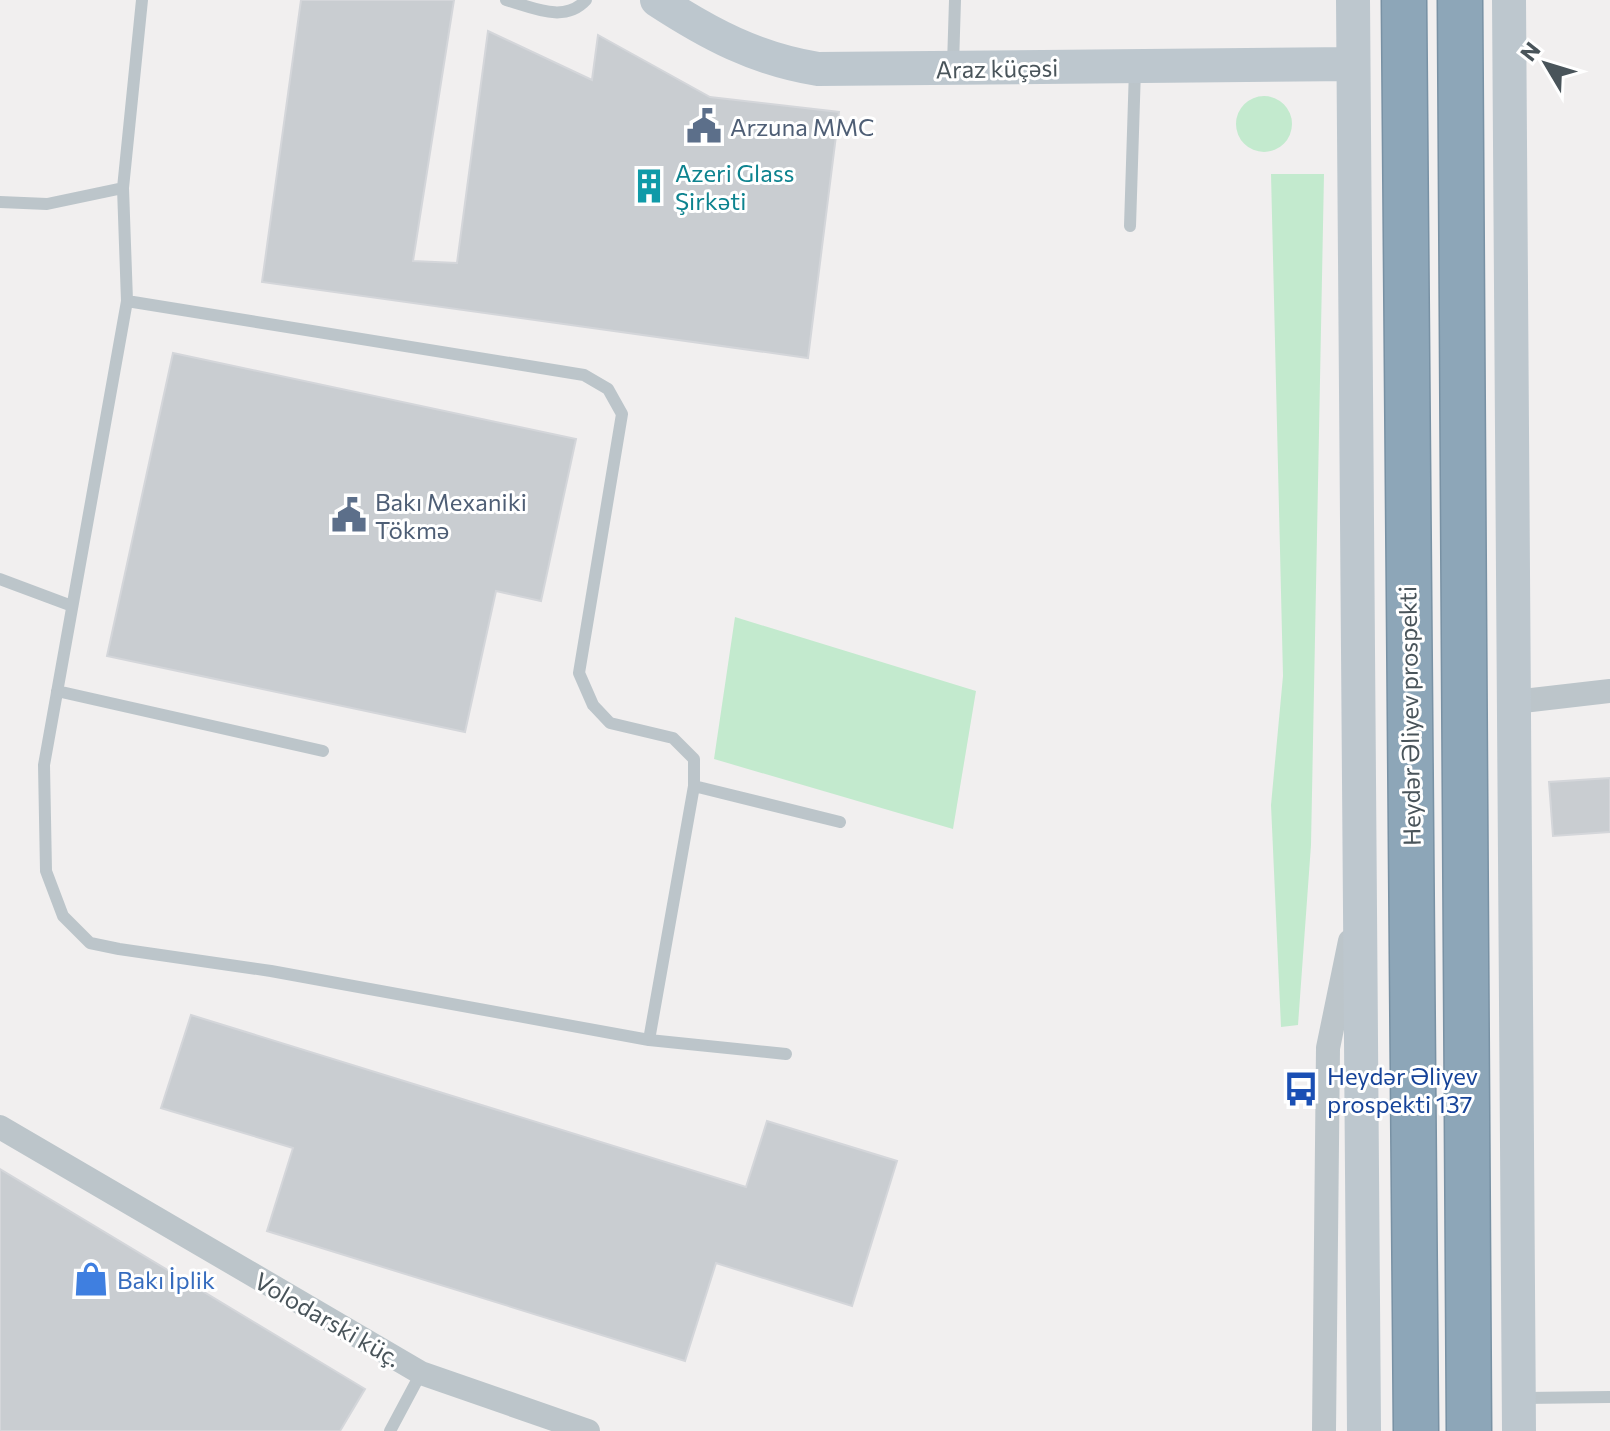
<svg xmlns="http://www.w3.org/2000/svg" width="1610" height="1431" font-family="Commissioner,sans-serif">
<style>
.green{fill:#c3eace}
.building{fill:#c9cdd1;stroke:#d4d6da;stroke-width:2}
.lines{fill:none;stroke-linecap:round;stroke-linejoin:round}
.highway-casing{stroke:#7891a4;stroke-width:47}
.lane{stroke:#bcc5ca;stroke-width:12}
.street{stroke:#bcc5ca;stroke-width:24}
.secondary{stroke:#bdc7ce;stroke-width:34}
.highway{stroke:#8da6b8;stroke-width:44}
.labels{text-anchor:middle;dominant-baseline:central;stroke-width:6;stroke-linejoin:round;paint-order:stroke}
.street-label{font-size:24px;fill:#49545a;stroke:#fff}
.service-label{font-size:24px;fill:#4e5e75;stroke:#fff;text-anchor:start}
.culture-label{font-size:24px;fill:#0d838f;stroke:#fff;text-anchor:start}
.transit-label{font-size:24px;fill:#164399;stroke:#fff;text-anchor:start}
.shop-label{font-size:24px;fill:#366cbe;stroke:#fff;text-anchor:start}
</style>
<rect width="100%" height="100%" fill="#f1efef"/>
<path class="green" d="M1236 124a28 28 0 1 1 56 0a28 28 0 1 1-56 0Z
M1271 174H1324L1311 845 1298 1025 1281 1027 1271 805 1283 676Z
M735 617 976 691 953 829 714 759Z"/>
<path class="building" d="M301 0H454L413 261 457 263 488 31 592 80 598 35 710 97 839 112 808 358 262 282Z
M173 353 576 439 541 601 496 591 465 732 107 656Z
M1610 778V832L1553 836 1549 782Z
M191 1015 746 1187 767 1121 897 1161 852 1306 716 1263 685 1361 267 1231 293 1148 161 1108Z
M0 1169 365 1389 340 1431H0Z"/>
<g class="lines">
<g class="highway-casing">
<path id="highway" d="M1404 0 1416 1431
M1460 0 1469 1431"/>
</g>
<path class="lane" d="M142 0 123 188 127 301 44 765 46 871 63 916 90 943 119 949 271 971 649 1040 786 1054
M506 0C532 7 564 24 586 0
M953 65 955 0
M0 202 47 204 123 188
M1130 226 1135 69
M127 301 584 375 608 389 622 414 579 673 593 705 610 723 673 738 694 759V786L649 1040
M0 579 72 606
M57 691 323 751
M694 786 840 822
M1522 1398 1610 1397
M390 1431 421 1373"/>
<path class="street" d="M1514 702 1610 691
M0 1127 421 1373 588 1431
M1324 1431 1328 1048 1350 941"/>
<path class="secondary" d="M657 0C709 34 756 59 818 69L1353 64
M1353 0 1364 1431
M1509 0 1519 1431"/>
<use href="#highway" class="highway"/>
</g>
<defs>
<g id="civic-bare" transform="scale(2.76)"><path d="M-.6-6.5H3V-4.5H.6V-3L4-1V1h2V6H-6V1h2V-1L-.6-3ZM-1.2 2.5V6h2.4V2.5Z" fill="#5c6f8a" stroke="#fff" stroke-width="2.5" paint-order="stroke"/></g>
<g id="building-bare" transform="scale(2.76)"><path d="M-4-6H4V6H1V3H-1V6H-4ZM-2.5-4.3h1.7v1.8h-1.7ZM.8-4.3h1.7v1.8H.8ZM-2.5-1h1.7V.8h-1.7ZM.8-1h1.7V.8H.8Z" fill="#0f9aa8" stroke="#fff" stroke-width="2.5" paint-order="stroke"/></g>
<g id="bus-bare" transform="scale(2.76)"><path d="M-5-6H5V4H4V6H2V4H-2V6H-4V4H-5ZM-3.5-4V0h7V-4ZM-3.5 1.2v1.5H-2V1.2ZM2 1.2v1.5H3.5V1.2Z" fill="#1a4fb4" stroke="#fff" stroke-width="2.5" paint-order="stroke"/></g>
<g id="shop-bare" transform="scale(2.76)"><path d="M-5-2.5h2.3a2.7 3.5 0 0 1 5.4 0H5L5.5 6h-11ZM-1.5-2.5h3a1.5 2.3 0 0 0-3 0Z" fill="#3f7fe0" stroke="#fff" stroke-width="2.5" paint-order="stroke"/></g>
</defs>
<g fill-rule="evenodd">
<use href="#civic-bare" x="704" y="126"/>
<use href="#building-bare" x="649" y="186"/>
<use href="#civic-bare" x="349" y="515"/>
<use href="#bus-bare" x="1301" y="1089"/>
<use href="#shop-bare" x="91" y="1279"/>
</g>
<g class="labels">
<g class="street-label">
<text transform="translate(997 68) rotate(-1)">Araz küçəsi</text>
<text transform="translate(1409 716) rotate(-91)">Heydər Əliyev prospekti</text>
<text transform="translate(328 1319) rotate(30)">Volodarski küç.</text>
</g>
<g class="service-label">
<text x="730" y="126">Arzuna MMC</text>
<text x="375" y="501">Bakı Mexaniki<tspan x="375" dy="28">Tökmə</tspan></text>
</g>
<g class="culture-label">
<text x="675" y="172">Azeri Glass<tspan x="675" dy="28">Şirkəti</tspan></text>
</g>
<g class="transit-label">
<text x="1327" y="1075">Heydər Əliyev<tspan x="1327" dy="28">prospekti 137</tspan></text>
</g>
<g class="shop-label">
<text x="117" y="1279">Bakı İplik</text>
</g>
</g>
<g transform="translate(1546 64) rotate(308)" stroke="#ffffff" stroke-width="6" paint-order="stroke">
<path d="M0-6L14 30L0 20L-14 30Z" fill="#49545a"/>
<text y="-12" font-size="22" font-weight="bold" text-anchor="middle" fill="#49545a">N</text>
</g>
</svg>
